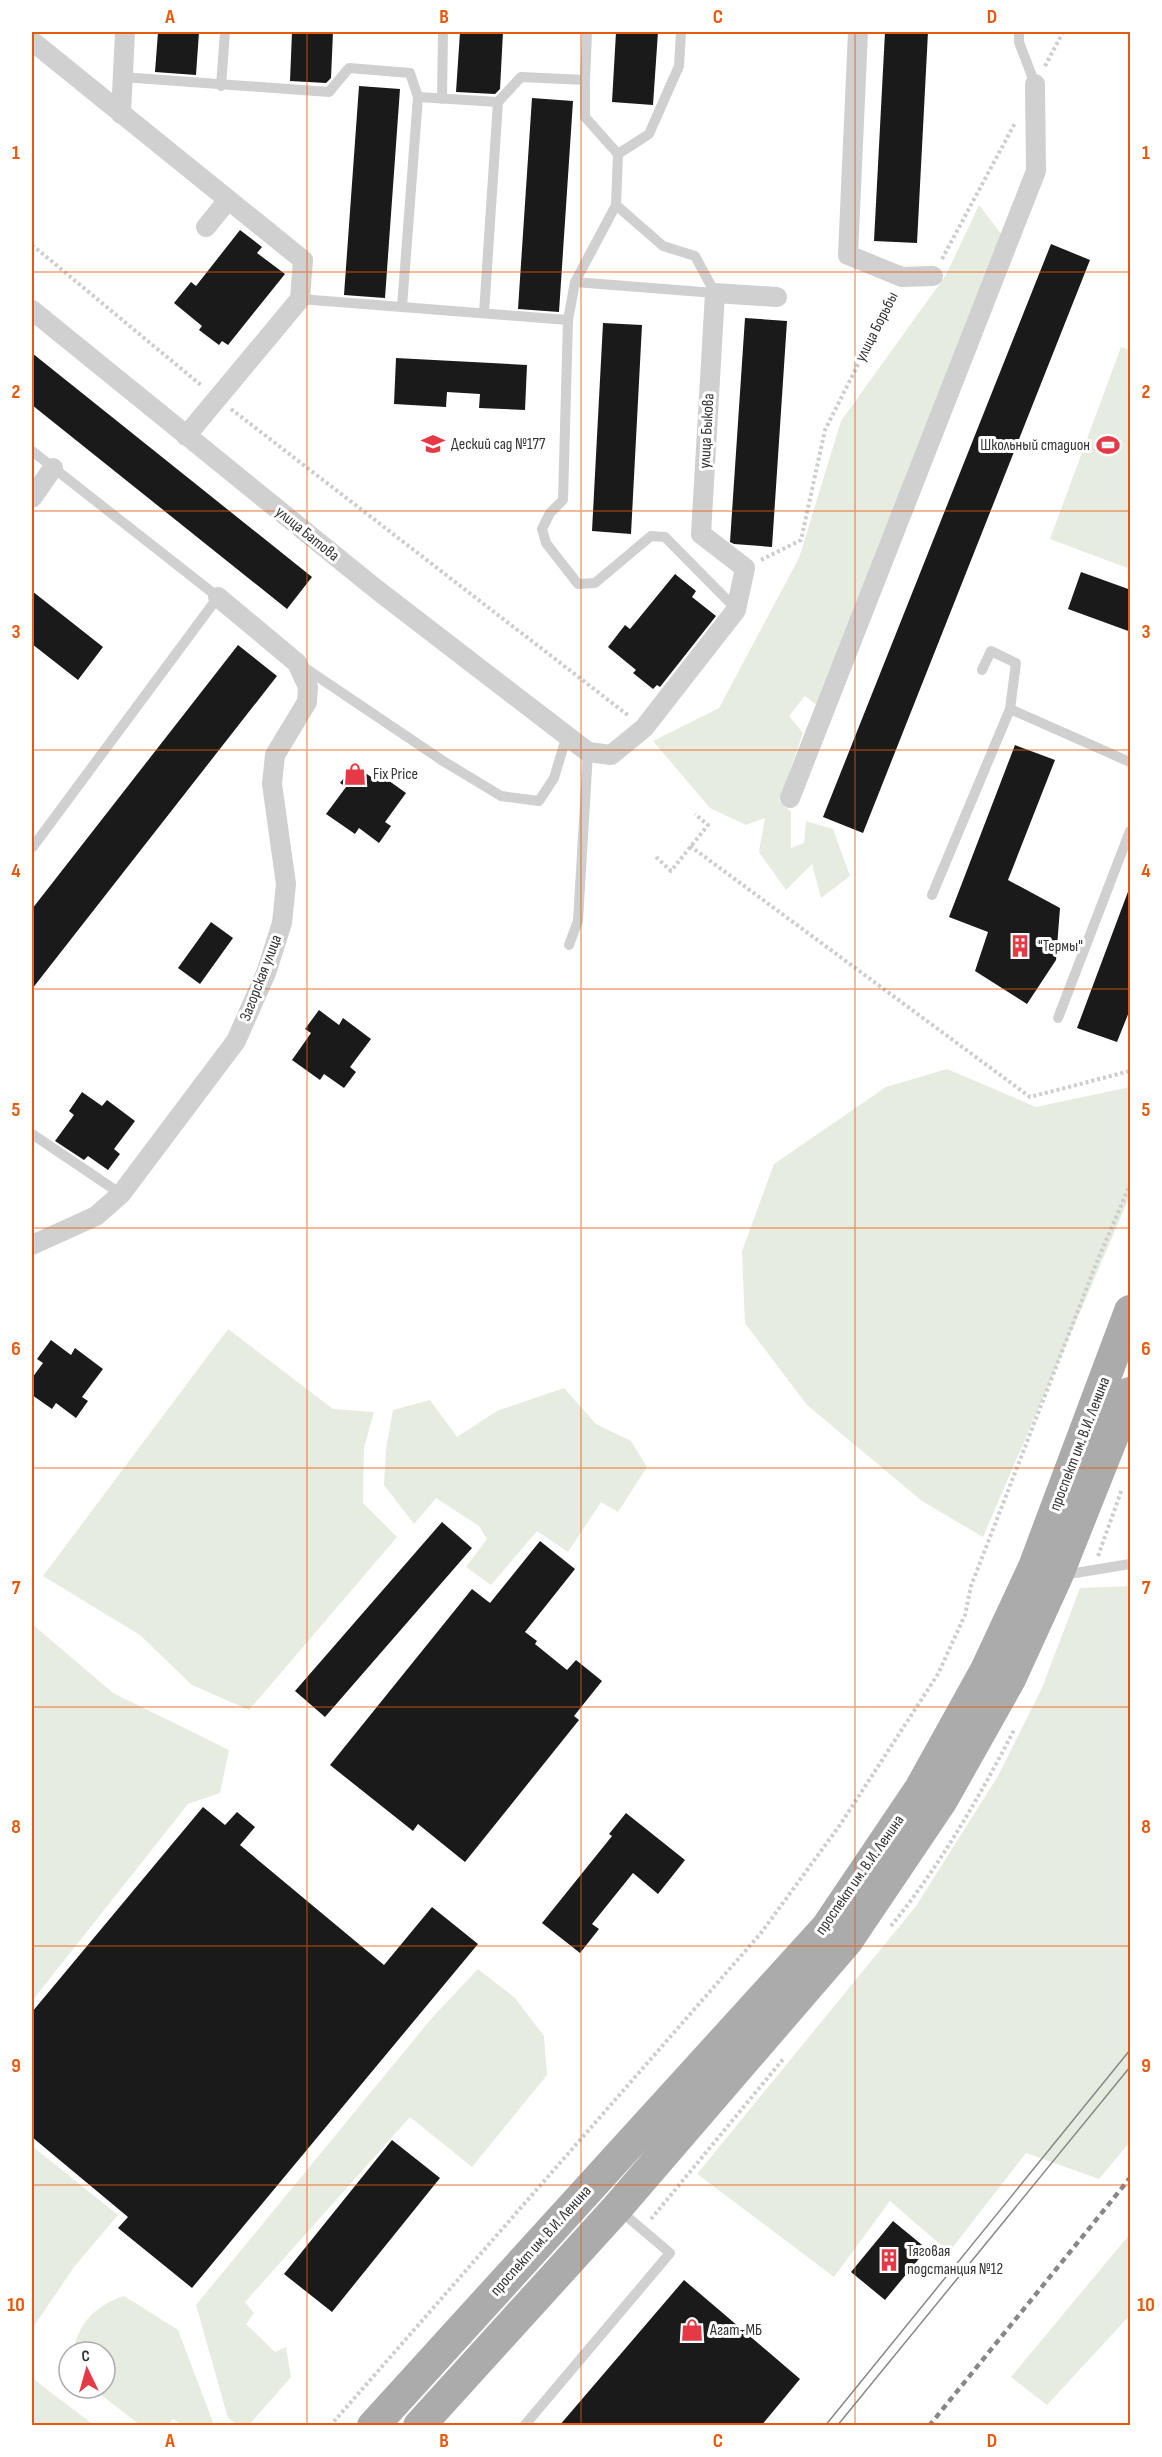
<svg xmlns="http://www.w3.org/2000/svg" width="1162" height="2457" font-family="'Sofia Sans Condensed',sans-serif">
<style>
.green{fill:#e6ecdf}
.building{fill:#1a1a1a}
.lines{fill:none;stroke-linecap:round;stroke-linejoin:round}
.path{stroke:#cdcdcd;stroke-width:4;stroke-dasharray:3 3;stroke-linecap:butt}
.service{stroke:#d0d0d0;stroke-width:10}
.minor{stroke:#d0d0d0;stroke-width:20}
.primary{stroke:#ababab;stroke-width:32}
.tram{stroke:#888;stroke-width:1.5}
.rail{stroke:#888;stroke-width:4.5;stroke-dasharray:6 4.5;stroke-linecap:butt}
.grid{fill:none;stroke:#e8590c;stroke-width:1.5;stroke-opacity:0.55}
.labels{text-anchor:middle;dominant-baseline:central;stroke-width:6;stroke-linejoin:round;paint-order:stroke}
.street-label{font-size:16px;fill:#333;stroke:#fff}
.poi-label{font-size:16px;fill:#333;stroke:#fff;text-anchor:start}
.neatline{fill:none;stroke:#e8590c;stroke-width:2}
.grid-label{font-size:20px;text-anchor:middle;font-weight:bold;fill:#e8590c}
</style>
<rect width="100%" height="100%" fill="#fff"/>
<path class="green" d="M979 205 1002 235 818 706 805 696 789 716 803 733 779 801 791 812V848L804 843 806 821 833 829 850 876 821 898 812 864 786 890 759 852 765 818 746 825 710 808 653 741 719 708 799 558 841 421 946 275Z
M1121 347 1130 350V569L1050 539Z
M947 1069 1036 1107 1130 1087V1196L983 1537 922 1501 807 1405 745 1323 742 1251 774 1164 886 1087Z
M228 1329 333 1409 374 1412 364 1448 363 1503 397 1537 249 1710 192 1685 140 1635 43 1576Z
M564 1388 596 1424 631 1441 647 1467 618 1512 601 1502 568 1552 537 1531 491 1585 466 1567 487 1539 479 1526 436 1498 414 1524 384 1485 386 1449 393 1410 430 1400 457 1437 497 1411Z
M1130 1586V2142L1099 2179 1026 2153 949 2252 890 2201 834 2277 697 2174 916 1906 998 1776 1042 1688 1080 1588Z
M32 1624 113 1693 229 1750 220 1793 188 1804 32 2001Z
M478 1969 515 1998 544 2036 547 2075 472 2167 410 2117 245 2302 254 2313 246 2324 275 2352 286 2347 291 2377 249 2425H238L228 2418 196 2305 431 2019Z
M32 2146 118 2215 74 2267 32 2329Z
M1130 2234V2315L1047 2405 1011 2377Z
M124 2296 178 2330 214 2425H183L173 2419 168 2425H140L92 2388H105V2352H73C79 2322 95 2306 124 2296Z
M32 2378 94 2425H32Z"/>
<path class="building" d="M158 32H199L196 75 155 72Z
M292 32H333L331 78 326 83 290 81Z
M460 32H503L500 89 495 94 456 92Z
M616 32H658L653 105 612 102Z
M885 32H928L917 243 874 241Z
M359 86 400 89 385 298 344 295Z
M532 98 573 101 559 312 518 309Z
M240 230 262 247 257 253 285 274 228 345 222 341 219 345 199 330 202 326 174 303 191 282 196 286Z
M1051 244 1090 260 863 833 823 817Z
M745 318 787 321 772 547 734 544 730 542Z
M603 323 642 325 631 534 592 531Z
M32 353 312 577 287 609 32 405Z
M396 358 527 365 525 410 479 408 480 394 447 392 446 407 394 404Z
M1081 572 1131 590V632L1068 609Z
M675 574 696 591 692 597 716 616 660 687 657 685 653 689 633 673 636 670 608 647 625 625 630 629Z
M32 591 103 647 78 680 32 644Z
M238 645 277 676 32 989V909Z
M1015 745 1055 760 1008 880 1060 908 1056 960 1027 1004 975 971 988 932 949 917Z
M354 765 374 779 378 773 406 793 385 822 391 826 379 843 359 828 355 834 326 814 346 787 340 783Z
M1129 889 1131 1007 1117 1042 1077 1028Z
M211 922 233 938 200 984 178 968Z
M319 1010 339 1025 343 1018 371 1039 350 1067 356 1072 344 1088 324 1074 320 1080 292 1060 311 1033 305 1029Z
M82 1092 102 1106 107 1100 135 1121 114 1149 120 1154 108 1170 88 1156 84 1160 55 1141 74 1115 69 1111Z
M51 1340 71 1355 75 1348 103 1369 82 1397 88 1401 76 1418 56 1403 52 1409 32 1395V1378L43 1363 37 1359Z
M442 1522 472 1548 325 1717 295 1691Z
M540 1541 575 1569 525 1632 537 1641 535 1644 567 1670 576 1660 602 1681 574 1716 579 1720 465 1862 418 1824 413 1831 330 1765 472 1589 490 1603Z
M203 1807 225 1825 237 1812 255 1827 240 1845 384 1965 432 1907 478 1944 192 2288 118 2228 128 2217 32 2137V2012Z
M626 1813 685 1860 658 1894 633 1873 592 1924 599 1929 580 1953 542 1923 612 1836 609 1834Z
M392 2140 440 2178 332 2312 284 2274Z
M893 2221 927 2249 885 2300 851 2272Z
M684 2280 800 2379 761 2426H559Z"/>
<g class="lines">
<path class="path" d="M1045 66 1063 32
M32 245 202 386
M942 259 1015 123
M231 409 629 716
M761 560 801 540 825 430 894 293
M690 846 1030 1097 1130 1071
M656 857 671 871 708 825 695 814
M1098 1556 1122 1489
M891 1926C939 1867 979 1798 1014 1730
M651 2219 784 2058
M330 2426 761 1933 840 1825 938 1674 965 1615 971 1586 1096 1264 1130 1185"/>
<path class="service" d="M1019 32V42L1035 84
M122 77 329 92 349 68 410 73 418 97 498 102 521 77 585 80 587 32
M221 86 225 32
M442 99 443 32
M618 154 649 134 679 66 681 32
M616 205 663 246 695 256 715 293
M575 282 616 205 618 154 585 117V80
M300 299 568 320 575 282 715 293
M402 307 418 97
M484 313 498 102
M568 320 563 500 550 513 542 529 546 543 578 584 595 583 651 536 665 537 736 609
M32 451 218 597 32 848
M302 666 443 761 501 796 539 801 554 778 567 735
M982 670 991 651 1016 663 1010 709
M932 895 1010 709 1130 762
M569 945 578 921 588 752
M1058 1018 1130 831
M32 1134 121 1194
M1063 1575 1130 1564
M524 2426 670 2253 618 2209"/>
<path class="minor" d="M858 32 848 255 902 277 933 276
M32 41 303 260 300 299 186 436
M121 114 125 32
M206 227 228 200
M32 310 376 589 588 752 611 755 644 728 736 610 745 568 701 534 715 293 777 297
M32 498 53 468
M790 798 1036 171 1035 84
M32 1245 96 1216 121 1194 236 1041 266 973 282 923 286 884 272 784 275 755 307 702 308 687 297 663 218 597"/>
<path class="primary" d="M373 2426 827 1927 920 1789 986 1670 1034 1567 1130 1311
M419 2426 617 2208 847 1941 942 1800 1010 1679 1057 1576 1130 1393"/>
<path class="tram" d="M825 2426 1130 2050
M837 2426 1130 2067"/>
<path class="rail" d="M929 2426 1130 2178"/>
</g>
<path class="grid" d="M307 32V2426M581 32V2426M855 32V2426M32 272H1130M32 511H1130M32 750H1130M32 989H1130M32 1228H1130M32 1468H1130M32 1707H1130M32 1946H1130M32 2185H1130"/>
<defs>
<g id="school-bare" transform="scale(1.8)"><path d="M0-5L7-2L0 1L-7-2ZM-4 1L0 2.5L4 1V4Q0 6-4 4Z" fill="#e63946" stroke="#fff" stroke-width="2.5" paint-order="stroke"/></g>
<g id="stadium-bare" transform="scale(1.8)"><path d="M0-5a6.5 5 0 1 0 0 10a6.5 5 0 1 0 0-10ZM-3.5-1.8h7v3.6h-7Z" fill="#e63946" stroke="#fff" stroke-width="2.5" paint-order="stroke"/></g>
<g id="shop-bare" transform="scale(1.8)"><path d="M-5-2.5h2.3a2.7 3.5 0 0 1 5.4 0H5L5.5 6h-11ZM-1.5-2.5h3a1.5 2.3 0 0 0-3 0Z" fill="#e63946" stroke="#fff" stroke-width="2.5" paint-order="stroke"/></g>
<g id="building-bare" transform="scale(1.8)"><path d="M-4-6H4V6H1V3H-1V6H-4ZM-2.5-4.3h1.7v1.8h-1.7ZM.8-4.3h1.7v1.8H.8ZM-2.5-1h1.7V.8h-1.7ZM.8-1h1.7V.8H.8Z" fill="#e63946" stroke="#fff" stroke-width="2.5" paint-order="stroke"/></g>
</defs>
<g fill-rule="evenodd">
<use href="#school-bare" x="433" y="444"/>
<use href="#stadium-bare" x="1108" y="445"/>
<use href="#shop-bare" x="355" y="774"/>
<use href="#building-bare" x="1020" y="946"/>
<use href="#building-bare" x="889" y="2260"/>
<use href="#shop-bare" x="692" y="2330"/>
</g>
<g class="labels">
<g class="street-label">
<text transform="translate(877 327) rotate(-63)">улица Борьбы</text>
<text transform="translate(707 431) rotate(-87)">улица Быкова</text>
<text transform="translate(307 534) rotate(39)">улица Батова</text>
<text transform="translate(261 978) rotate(-69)">Загорская улица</text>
<text transform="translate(1080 1444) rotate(-69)">проспект им. В.И. Ленина</text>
<text transform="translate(860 1875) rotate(-55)">проспект им. В.И. Ленина</text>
<text transform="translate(541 2241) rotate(-48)">проспект им. В.И. Ленина</text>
</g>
<g class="poi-label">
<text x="451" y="444">Деский сад №177</text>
<text x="1090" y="445" text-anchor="end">Школьный стадион</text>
<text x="373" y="774">Fix Price</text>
<text x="1038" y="946">"Термы"</text>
<text x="907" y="2251">Тяговая<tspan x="907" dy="18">подстанция №12</tspan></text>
<text x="710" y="2330">Агат-МБ</text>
</g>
</g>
<rect width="1162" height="2457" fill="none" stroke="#ffffff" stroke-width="66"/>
<g transform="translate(87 2370) rotate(355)"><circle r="28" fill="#ffffff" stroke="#adadad" stroke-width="1.5"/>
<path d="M0-4.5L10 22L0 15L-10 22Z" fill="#e63946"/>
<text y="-9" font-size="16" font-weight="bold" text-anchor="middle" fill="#333333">С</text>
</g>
<rect x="33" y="33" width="1096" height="2391" class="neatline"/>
<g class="grid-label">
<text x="170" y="23">A</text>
<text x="444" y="23">B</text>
<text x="718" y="23">C</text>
<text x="992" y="23">D</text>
<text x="16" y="159">1</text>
<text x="1146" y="159">1</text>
<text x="16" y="398">2</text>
<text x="1146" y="398">2</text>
<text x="16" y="638">3</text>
<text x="1146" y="638">3</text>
<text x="16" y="877">4</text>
<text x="1146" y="877">4</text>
<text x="16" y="1116">5</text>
<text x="1146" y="1116">5</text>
<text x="16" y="1355">6</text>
<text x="1146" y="1355">6</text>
<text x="16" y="1594">7</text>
<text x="1146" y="1594">7</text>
<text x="16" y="1833">8</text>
<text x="1146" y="1833">8</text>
<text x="16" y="2072">9</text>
<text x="1146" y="2072">9</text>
<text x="16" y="2311">10</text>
<text x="1146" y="2311">10</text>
<text x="170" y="2447">A</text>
<text x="444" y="2447">B</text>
<text x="718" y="2447">C</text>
<text x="992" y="2447">D</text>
</g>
</svg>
